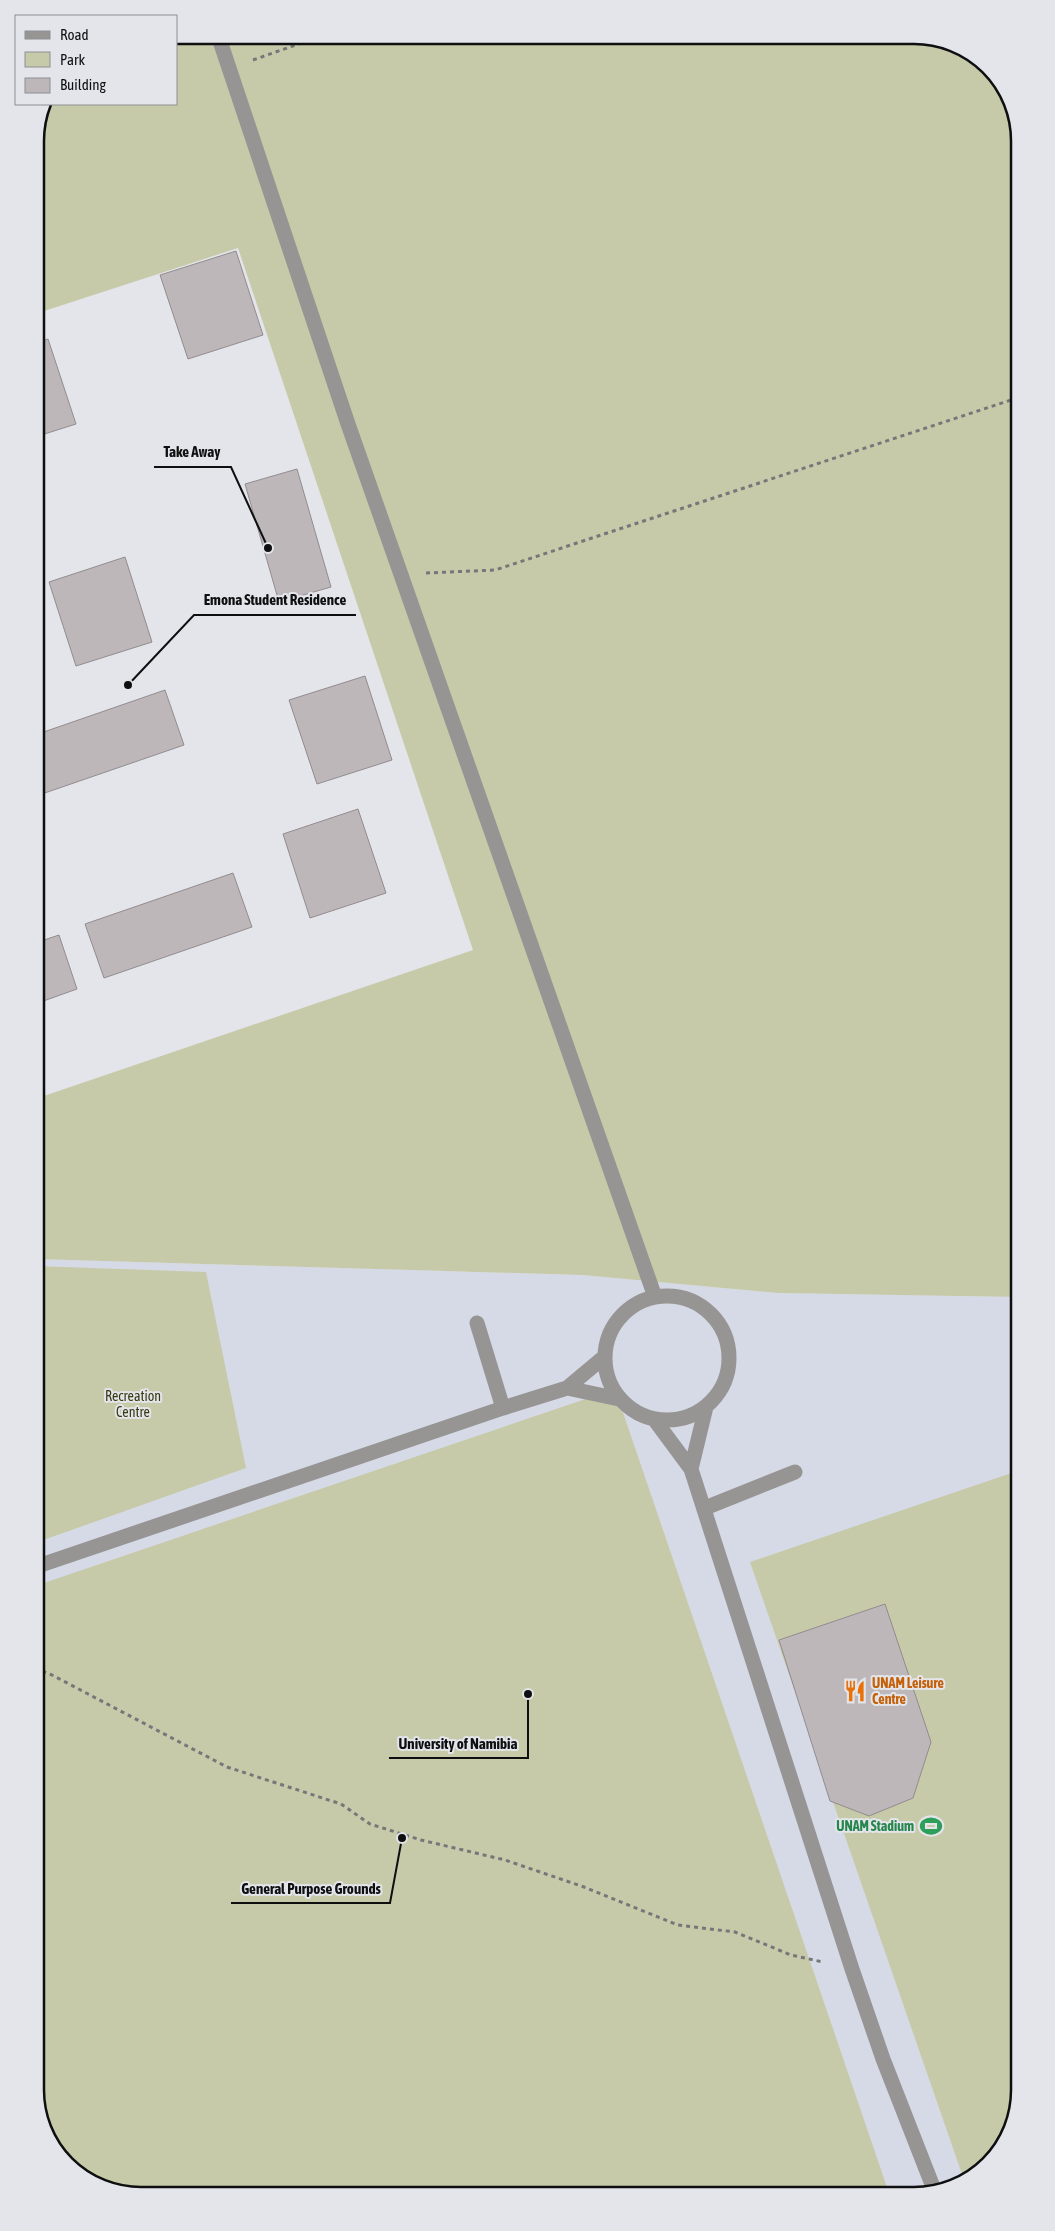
<svg xmlns="http://www.w3.org/2000/svg" width="1055" height="2231" font-family="'Asap Condensed',sans-serif">
<style>
.built{fill:#d6dae6}
.green{fill:#c7caa9}
.building{fill:#bdb7b9;stroke:#928c8e}
.lines{fill:none;stroke-linecap:round;stroke-linejoin:round}
.path{stroke:#757779;stroke-width:3;stroke-dasharray:4 4;stroke-linecap:butt}
.minor{stroke:#979594;stroke-width:15}
.labels{text-anchor:middle;dominant-baseline:central;stroke-width:4;stroke-linejoin:round;paint-order:stroke}
.park-label{font-size:14px;fill:#373910;stroke:#e3e5ea}
.food-label{font-size:14px;font-weight:bold;fill:#c56008;stroke:#e3e5ea;text-anchor:start}
.leisure-label{font-size:14px;font-weight:bold;fill:#27864d;stroke:#e3e5ea;text-anchor:end}
.rim{fill:none;stroke:#0e0f10;stroke-width:2.5}
.leader{fill:none;stroke:#0e0f10;stroke-width:2}
.callout-dot{fill:#0e0f10;stroke:#e3e5ea;stroke-width:2}
.callout-label{font-size:15px;text-anchor:middle;font-weight:bold;fill:#0e0f10;stroke:#e3e5ea;stroke-width:4;stroke-linejoin:round;paint-order:stroke}
</style>
<rect width="100%" height="100%" fill="#e3e5ea"/>
<path class="built" d="M35 1259 582 1275 778 1293 1020 1297V2091L1002 2149 955 2188 914 2196H134L77 2174 43 2131 35 2090Z"/>
<path class="green" d="M176 35H922L978 57 1012 100 1020 141V1297L778 1293 582 1275 35 1259V1099L473 950 238 248 35 314V134L42 104H176Z
M35 1266 206 1272 246 1468 35 1543Z
M615 1389 890 2196H134L77 2174 43 2131 35 2090V1586Z
M1020 1470V2091L1002 2149 964 2180 750 1562Z"/>
<path class="building" d="M236 251 263 335 188 359 160 275Z
M48 339 76 424 35 437V344Z
M297 469 331 587 279 602 245 484Z
M125 557 152 642 76 666 49 582Z
M365 676 392 760 317 784 289 700Z
M165 690 184 745 36 796 35 735Z
M358 809 386 893 310 918 283 834Z
M233 873 252 927 104 978 85 924Z
M59 935 77 989 35 1004V943Z
M885 1604 931 1742 913 1798 869 1816 830 1801 779 1640Z"/>
<g class="lines">
<path class="path" d="M253 60 324 35
M426 573 495 570 1020 397
M35 1668 52 1675 227 1767 341 1804 370 1824 421 1840 505 1860 584 1887 678 1925 735 1932 791 1955 823 1962"/>
<path class="minor" d="M218 35 348 424 655 1297
M605 1358a62 62 0 1 1 124 0a62 62 0 1 1-124 0Z
M477 1323 503 1408
M567 1388 619 1399
M654 1419 691 1469 852 1969 883 2059 935 2192
M691 1469 706 1407
M705 1508 795 1472
M35 1567 503 1408 567 1388 604 1357"/>
</g>
<defs>
<g id="restaurant-bare" transform="scale(1.725)"><path d="M-5-6h1v4h1v-4h1v4h1v-4h1v5L-1.5 .5V6h-2V.5L-5-1ZM5-6V6H3V1.5H1.5Q1.5-4 5-6Z" fill="#e8710a" stroke="#e3e5ea" stroke-width="2.5" paint-order="stroke"/></g>
<g id="stadium-bare" transform="scale(1.725)"><path d="M0-5a6.5 5 0 1 0 0 10a6.5 5 0 1 0 0-10ZM-3.5-1.8h7v3.6h-7Z" fill="#2e9e5b" stroke="#e3e5ea" stroke-width="2.5" paint-order="stroke"/></g>
</defs>
<g fill-rule="evenodd">
<use href="#restaurant-bare" x="855" y="1691"/>
<use href="#stadium-bare" x="931" y="1826"/>
</g>
<g class="labels">
<g class="park-label">
<text x="133" y="1396">Recreation<tspan x="133" dy="16">Centre</tspan></text>
</g>
<g class="food-label">
<text x="872" y="1683">UNAM Leisure<tspan x="872" dy="16">Centre</tspan></text>
</g>
<g class="leisure-label">
<text x="914" y="1826">UNAM Stadium</text>
</g>
</g>
<path d="M0 0H1055V2231H0ZM141 44H914A97 97 0 0 1 1011 141V2090A97 97 0 0 1 914 2187H141A97 97 0 0 1 44 2090V141A97 97 0 0 1 141 44Z" fill="#e3e5ea" fill-rule="evenodd"/>
<path class="rim" d="M141 44H914A97 97 0 0 1 1011 141V2090A97 97 0 0 1 914 2187H141A97 97 0 0 1 44 2090V141A97 97 0 0 1 141 44Z"/>
<path class="leader" d="M268 548L231 467H154M128 685L194 615H356M528 1694L528 1758H389M402 1838L390 1903H231"/>
<g class="callout-dot">
<circle cx="268" cy="548" r="5"/>
<circle cx="128" cy="685" r="5"/>
<circle cx="528" cy="1694" r="5"/>
<circle cx="402" cy="1838" r="5"/>
</g>
<g class="callout-label">
<text x="192" y="457">Take Away</text>
<text x="275" y="605">Emona Student Residence</text>
<text x="458" y="1749">University of Namibia</text>
<text x="311" y="1894">General Purpose Grounds</text>
</g>
<rect x="15" y="15" width="162" height="90" fill="#e3e5ea" stroke="#8e8f93"/>
<rect x="25" y="31" width="25" height="8" fill="#979594" stroke="#8e8f93"/>
<text x="60" y="40" font-size="15" fill="#0e0f10">Road</text>
<rect x="25" y="52" width="25" height="15" fill="#c7caa9" stroke="#8e8f93"/>
<text x="60" y="65" font-size="15" fill="#0e0f10">Park</text>
<rect x="25" y="78" width="25" height="15" fill="#bdb7b9" stroke="#8e8f93"/>
<text x="60" y="90" font-size="15" fill="#0e0f10">Building</text>
</svg>
